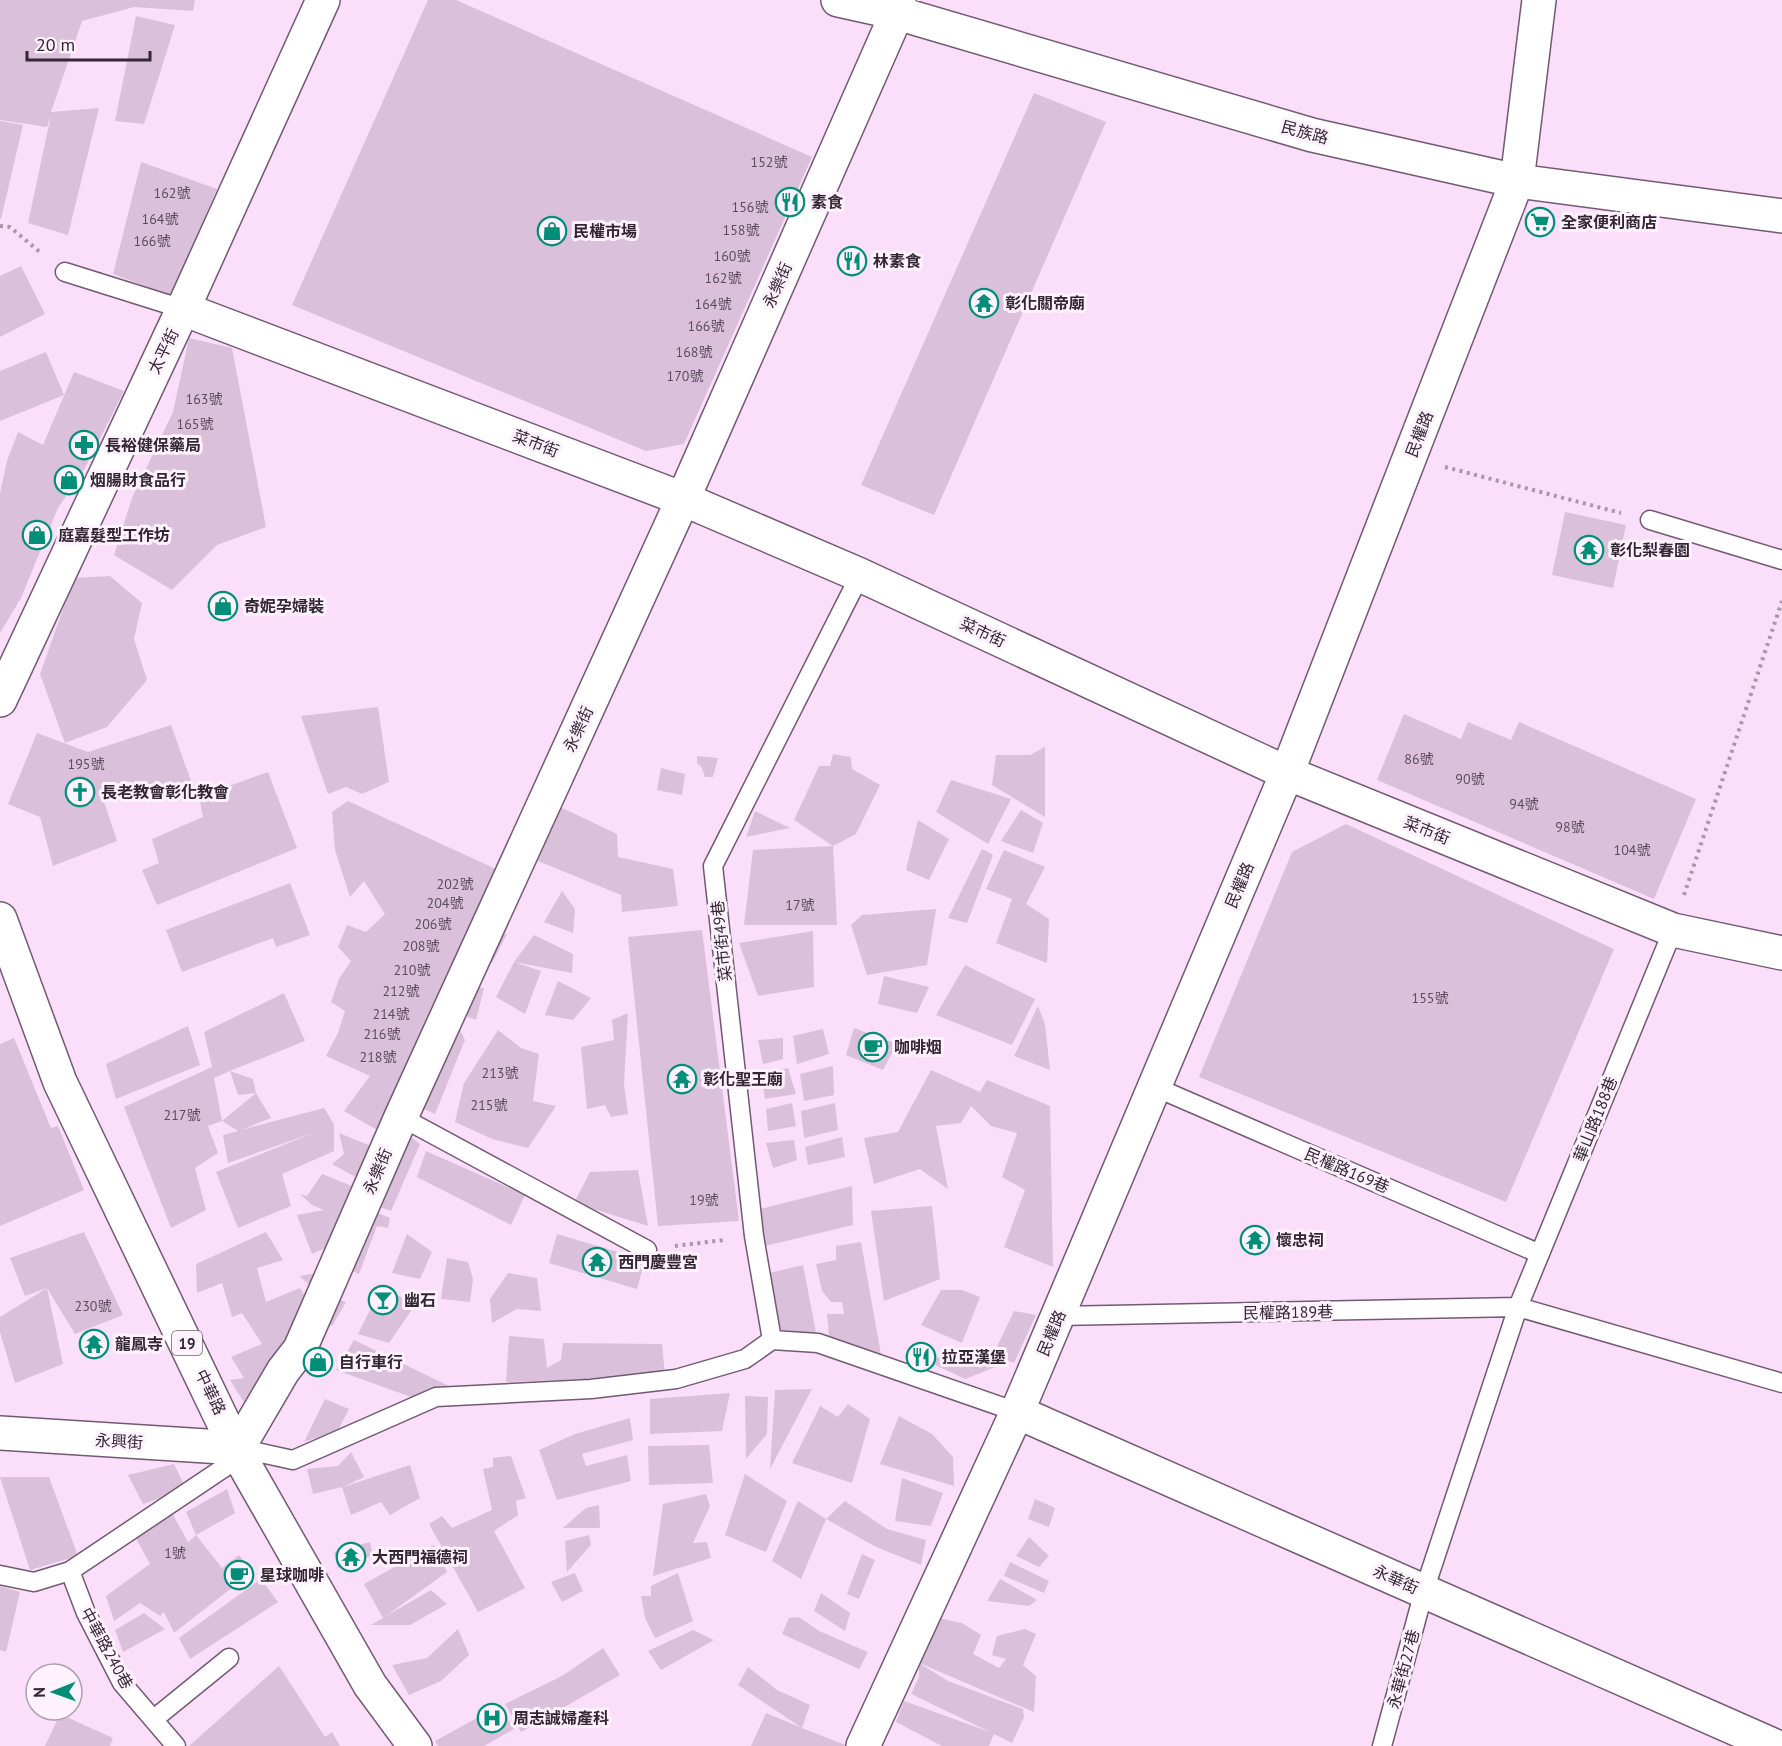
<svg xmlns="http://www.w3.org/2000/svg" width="1782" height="1746" font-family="'PT Sans','Noto Sans TC',sans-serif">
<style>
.building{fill:#dbc0db}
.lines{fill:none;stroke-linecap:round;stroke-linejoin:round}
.service-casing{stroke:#725a72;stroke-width:21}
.minor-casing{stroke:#725a72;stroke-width:36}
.primary-casing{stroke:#725a72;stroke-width:36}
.path{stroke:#ab95ab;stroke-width:4;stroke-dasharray:3 4.5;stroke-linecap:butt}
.service{stroke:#fff;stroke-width:18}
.minor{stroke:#fff;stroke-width:33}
.primary{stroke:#fff;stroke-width:33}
.labels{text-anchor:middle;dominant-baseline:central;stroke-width:6;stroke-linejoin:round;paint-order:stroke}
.number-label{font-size:14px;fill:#5c4d5c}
.shield{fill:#fdf2fd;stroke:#6f646f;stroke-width:1.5}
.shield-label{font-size:15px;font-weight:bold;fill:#322732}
.street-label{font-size:16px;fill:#322732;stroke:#fdf2fd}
.poi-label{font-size:16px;font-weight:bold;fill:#322732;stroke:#fdf2fd;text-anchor:start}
</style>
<rect width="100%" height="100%" fill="#fbdefa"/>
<path class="building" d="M0 0H195L193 11 134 7 82 21 51 112 99 108 68 235 28 223 51 115 47 127 0 120Z
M428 0H456L812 157 684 444 646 451 292 305Z
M136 16 175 25 144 124 115 121Z
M1034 93 1106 122 934 515 861 485Z
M0 121 23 125 1 219 0 218Z
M141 162 217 189 171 296 113 274Z
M21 266 45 314 0 337V276Z
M189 338 232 348 266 527 217 545 172 590 114 555 132 498 173 412Z
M46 352 64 395 0 421V371Z
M74 372 124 391 86 466 58 508 21 598 0 633V493L7 461 18 432 43 445Z
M1565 512 1626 525 1613 588 1552 575Z
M110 576 142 603 134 639 147 680 107 727 65 743 40 674 74 578Z
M378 707 389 782 362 794 346 787 328 794 301 716Z
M1404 714 1461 739 1468 722 1511 740 1519 722 1696 799 1654 899 1377 780Z
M171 725 191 781 104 802 117 841 53 866 40 817 8 804 37 733 88 752Z
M1045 747V817L992 785 996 755H1030Z
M833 754 851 757 852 769 880 785 856 834 833 846 794 820 819 766H830Z
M697 756 718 758 713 777H705L702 768 697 763Z
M661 768 685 774 682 795 657 790Z
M268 772 297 848 157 905 142 870 159 863 152 839 203 817 199 797Z
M951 780 1011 799 988 844 936 812Z
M348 801 511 876 486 932 507 934 492 963 475 955 461 985 484 988 476 1020 450 1010 465 1040 435 1114 408 1102 397 1126 420 1144 391 1211 363 1201 361 1206 390 1218 388 1228 377 1226 359 1274 335 1264 339 1242 312 1254 297 1215 324 1210 312 1205 300 1194 307 1196 322 1174 367 1192 370 1185 332 1164 344 1154 339 1133 376 1148 391 1138 344 1111 370 1076 326 1056 338 1033 345 1011 331 1002 339 979 351 961 338 947 347 925 366 932 385 914 364 881 350 897 335 850 332 812Z
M558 806 617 834 618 857 673 869 678 906 622 912 621 895 538 861Z
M1021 810 1043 823 1033 853 1001 841Z
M755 811 790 828 746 837Z
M918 820 949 839 929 880 906 870Z
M1346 824 1614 949 1506 1202 1199 1077 1292 852Z
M833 846 837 925H744L753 850Z
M982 849 993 855 967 923 948 918Z
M1004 850 1045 867 1026 904 1049 919 1047 963 996 943 1012 899 986 889Z
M290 883 310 935 276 947 273 938 182 972 166 930Z
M562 891 575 909 573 933 544 922Z
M936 909 927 965 867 975 851 925 862 915Z
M702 930 739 1221 658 1226 628 937Z
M813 931 814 987 758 996 739 943Z
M534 935 573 954 572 973 514 962 541 971 525 1014 496 997 514 962Z
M965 965 1035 999 1012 1045 936 1015Z
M884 976 929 987 917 1013 878 1004Z
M558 981 591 998 573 1020 545 1015Z
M284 993 305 1041 230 1071 253 1079 256 1093 238 1095 230 1071 214 1078 222 1121 208 1126 218 1153 195 1168 206 1210 171 1228 124 1107 212 1067 204 1032Z
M1038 1006 1045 1024 1050 1070 1014 1056Z
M628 1013 624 1084 628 1114 611 1117 605 1105 587 1109 581 1047 614 1040 612 1020Z
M188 1026 200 1065 116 1099 106 1064Z
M854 1028 897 1044 883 1070 846 1055Z
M823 1029 829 1054 797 1064 793 1036Z
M498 1030 521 1048 539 1054 533 1101 556 1106 528 1148 492 1139 455 1122 464 1083Z
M14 1038 51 1128 58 1126 84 1190 0 1226V1044Z
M783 1038V1059L763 1064 758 1040Z
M833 1066 834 1095 804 1101 800 1074Z
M788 1068 796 1094 765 1099 761 1074Z
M931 1070 980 1092 987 1080 1050 1106 1053 1267 1004 1247 1025 1190 1002 1177 1017 1133 991 1126 971 1106 961 1123 936 1126 948 1189 920 1169 874 1184 864 1138 898 1132Z
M256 1093 271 1118 241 1130 324 1108 334 1124V1151L282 1174 291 1206 238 1228 216 1172 316 1132 228 1163 223 1135 238 1131 222 1121Z
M792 1103 796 1126 768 1131 766 1109Z
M835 1103 838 1130 804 1138 801 1111Z
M842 1137 845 1157 808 1165 805 1147Z
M794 1140 797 1160 773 1168 766 1143Z
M426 1151 525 1195 511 1225 417 1177Z
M638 1170 648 1226 574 1203 590 1172Z
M852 1186 853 1225 765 1246 760 1209Z
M932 1206 940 1279 884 1301 871 1211Z
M84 1232 123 1315 75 1334 47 1288 63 1364 15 1383 0 1332V1317L47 1288 25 1296 10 1258Z
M266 1232 283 1260 257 1268 266 1302 300 1288 312 1308 268 1395 243 1401 230 1380 244 1378 231 1357 262 1344 242 1313 232 1317 222 1283 197 1293 196 1264Z
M407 1234 432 1252 420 1279 392 1273Z
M557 1234 645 1260 637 1289 549 1263Z
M861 1242 883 1366 829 1338 827 1314H844L842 1302H831L822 1291 816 1264 836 1260V1246Z
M447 1258 468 1262 473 1279 470 1302 441 1299Z
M803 1265 818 1343 772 1340 761 1275Z
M331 1271 321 1294 299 1276Z
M508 1273 537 1278 541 1311 517 1309 492 1323 490 1299Z
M382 1286 415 1305 389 1343 358 1334Z
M941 1290H962L980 1297 962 1343 921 1325Z
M321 1294 346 1302 332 1326 310 1317Z
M1014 1311 1036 1315 1014 1363 993 1355Z
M509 1336 544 1339 547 1368 561 1360 563 1343 662 1344 665 1376 506 1382Z
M354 1340 451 1387 425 1402 336 1370Z
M980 1350 998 1366 965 1379 929 1362 944 1354 955 1359Z
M812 1389 770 1469 775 1390Z
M730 1393 722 1431 650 1434V1399Z
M745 1396 768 1397 767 1434 746 1459Z
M325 1399 349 1409 338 1430 304 1442Z
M848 1404 870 1419 852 1483 792 1463 820 1406 838 1417Z
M899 1416 932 1434 953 1457 954 1486 880 1464Z
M630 1418 633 1440 582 1454 586 1466 627 1455 631 1481 557 1500 539 1450 575 1434Z
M709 1445 713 1483 649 1485 648 1446Z
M351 1452 364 1477 343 1487 410 1465 420 1498 390 1515 381 1502 351 1515 342 1487 313 1494 307 1469 338 1466Z
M511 1456 526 1498 516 1501 518 1515 494 1531 525 1588 478 1612 429 1524 442 1516 452 1528 492 1510 483 1469 493 1467V1458Z
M174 1464 186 1489 143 1504 128 1475Z
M745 1474 787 1501 766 1552 725 1535Z
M0 1477H49L78 1556 30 1570Z
M902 1478 943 1493 931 1526 895 1521Z
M227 1489 235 1513 196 1535 222 1568 239 1555 252 1572 174 1633 164 1612 160 1616 140 1603 114 1621 106 1596 150 1564 133 1533 171 1511 188 1542 196 1535 186 1512Z
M706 1494 710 1506 693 1543 707 1542 711 1558 653 1576 663 1504Z
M1035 1499 1055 1508 1049 1527 1028 1519Z
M798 1501 826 1519 801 1579 772 1561Z
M845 1501 887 1529 926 1540 921 1565 876 1547 826 1519Z
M599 1505 600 1528H563L586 1508Z
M589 1535 591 1545 567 1572 565 1541Z
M1029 1537 1049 1556 1039 1567 1016 1556Z
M370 1542 373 1555 338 1568 334 1552Z
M434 1545 447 1572 386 1616 431 1590 447 1604 410 1625H371L383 1618 364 1584Z
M862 1554 875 1560 859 1599 847 1594Z
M1010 1562 1049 1581 1044 1593 1004 1576Z
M575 1573 583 1591 562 1602 551 1582Z
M678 1573 693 1621 655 1638 645 1618 641 1596H651V1586Z
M261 1579 278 1602 190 1659 179 1638Z
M1000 1579 1037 1600 1029 1606 987 1601Z
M0 1586 20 1592 6 1652 0 1650Z
M821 1593 850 1613 845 1631 814 1611Z
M144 1613 165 1629 123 1652 115 1630Z
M799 1617 819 1631 868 1652 859 1669 782 1634 789 1618Z
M938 1618 962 1623 981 1635 973 1654 999 1668 1006 1659 992 1655 997 1636 1025 1629 1036 1634 1023 1665 1036 1676 1034 1712 919 1663Z
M458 1629 469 1655 441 1681 409 1695 392 1665 427 1658Z
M693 1630 714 1640 661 1670 648 1651Z
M603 1648 620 1675 521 1732 505 1704 562 1676Z
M919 1663 948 1681 1023 1709 1024 1717 1012 1743 994 1734 989 1746H942L896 1722 904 1701 990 1732 911 1694 919 1677Z
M279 1666 325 1737 332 1732 340 1746H189Z
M748 1667 777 1690 810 1705 802 1728 848 1746H751L766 1713 802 1728 738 1685Z
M499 1706 514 1729 484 1746H438L435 1741Z
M60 1714 113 1738 110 1746H45Z"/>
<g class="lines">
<g class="service-casing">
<path id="service" d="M65 272 183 309
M1650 520 1782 560
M1155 1087 1540 1254
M401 1117 647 1250
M1058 1316 1518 1307 1782 1383
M772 1340 754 1236 713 866 860 575
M238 1448 293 1460 436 1397 591 1389 676 1379 745 1359 772 1340 818 1343 1017 1412
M70 1571 86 1613 122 1683 176 1746
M0 1575 34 1582 70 1571 240 1457
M154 1719 229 1658
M1382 1746 1424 1591 1518 1307 1673 930"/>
</g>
<g class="minor-casing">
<path id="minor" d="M838 0 897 13 1312 135 1517 181 1782 216
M183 309 683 499 860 575 1287 773 1673 930 1782 953
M0 700 183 309 323 0
M1017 1412 1775 1746
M0 1433 238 1448 283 1371 300 1349 401 1117 683 499 897 13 899 0
M863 1746 1017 1412 1287 773 1517 181 1539 0"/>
</g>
<g class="primary-casing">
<path id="primary" d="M0 919 60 1082 240 1457 370 1685 415 1746"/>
</g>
<path class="path" d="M0 226 10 227 41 253
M1445 467 1621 513
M1684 895 1782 601
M675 1246 724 1240"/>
<use href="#service" class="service"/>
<use href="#minor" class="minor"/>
<use href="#primary" class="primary"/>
</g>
<defs>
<g id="restaurant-ring" transform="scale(1.5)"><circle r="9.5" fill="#fdf2fd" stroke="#008e78" stroke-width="1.5"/><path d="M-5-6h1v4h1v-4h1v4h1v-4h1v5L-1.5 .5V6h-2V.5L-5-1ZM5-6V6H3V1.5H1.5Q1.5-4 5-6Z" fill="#008e78"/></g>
<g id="supermarket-ring" transform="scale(1.5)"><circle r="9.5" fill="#fdf2fd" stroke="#008e78" stroke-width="1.5"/><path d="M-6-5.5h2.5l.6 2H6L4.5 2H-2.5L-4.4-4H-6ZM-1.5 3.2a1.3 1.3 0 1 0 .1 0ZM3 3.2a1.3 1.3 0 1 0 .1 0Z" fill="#008e78"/></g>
<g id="shop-ring" transform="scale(1.5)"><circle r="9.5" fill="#fdf2fd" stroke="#008e78" stroke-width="1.5"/><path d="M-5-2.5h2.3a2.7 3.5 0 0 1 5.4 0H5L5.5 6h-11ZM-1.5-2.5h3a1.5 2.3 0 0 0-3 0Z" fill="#008e78"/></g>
<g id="temple-ring" transform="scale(1.5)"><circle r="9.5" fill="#fdf2fd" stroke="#008e78" stroke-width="1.5"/><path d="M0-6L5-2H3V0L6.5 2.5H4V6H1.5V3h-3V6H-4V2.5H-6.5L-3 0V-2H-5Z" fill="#008e78"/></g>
<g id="pharmacy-ring" transform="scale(1.5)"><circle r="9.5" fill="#fdf2fd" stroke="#008e78" stroke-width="1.5"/><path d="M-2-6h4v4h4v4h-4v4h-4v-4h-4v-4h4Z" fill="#008e78"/></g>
<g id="church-ring" transform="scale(1.5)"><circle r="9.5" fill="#fdf2fd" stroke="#008e78" stroke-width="1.5"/><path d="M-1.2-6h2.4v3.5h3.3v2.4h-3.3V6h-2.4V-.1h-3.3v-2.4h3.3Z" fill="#008e78"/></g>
<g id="cafe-ring" transform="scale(1.5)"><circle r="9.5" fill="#fdf2fd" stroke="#008e78" stroke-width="1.5"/><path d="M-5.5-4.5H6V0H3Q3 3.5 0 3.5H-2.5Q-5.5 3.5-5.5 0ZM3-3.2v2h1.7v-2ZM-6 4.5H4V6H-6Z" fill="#008e78"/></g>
<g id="bar-ring" transform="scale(1.5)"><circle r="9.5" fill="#fdf2fd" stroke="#008e78" stroke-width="1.5"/><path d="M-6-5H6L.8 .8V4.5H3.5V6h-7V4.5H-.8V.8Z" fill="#008e78"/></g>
<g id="hospital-ring" transform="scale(1.5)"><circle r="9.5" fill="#fdf2fd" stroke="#008e78" stroke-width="1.5"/><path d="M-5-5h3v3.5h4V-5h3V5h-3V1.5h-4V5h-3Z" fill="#008e78"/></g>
</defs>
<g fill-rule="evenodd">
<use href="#restaurant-ring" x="790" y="202"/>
<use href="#supermarket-ring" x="1540" y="222"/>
<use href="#shop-ring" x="552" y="231"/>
<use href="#restaurant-ring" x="852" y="261"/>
<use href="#temple-ring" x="984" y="303"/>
<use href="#pharmacy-ring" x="84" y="445"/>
<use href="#shop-ring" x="69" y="480"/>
<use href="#shop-ring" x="37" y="535"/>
<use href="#temple-ring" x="1589" y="550"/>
<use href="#shop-ring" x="223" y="606"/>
<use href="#church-ring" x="80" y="792"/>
<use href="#cafe-ring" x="873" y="1047"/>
<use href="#temple-ring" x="682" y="1079"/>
<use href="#temple-ring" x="1255" y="1240"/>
<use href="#temple-ring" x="597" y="1262"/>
<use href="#bar-ring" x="383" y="1300"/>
<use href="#temple-ring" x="94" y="1344"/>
<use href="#restaurant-ring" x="921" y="1357"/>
<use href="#shop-ring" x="318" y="1362"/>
<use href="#temple-ring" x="351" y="1557"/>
<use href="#cafe-ring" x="239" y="1575"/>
<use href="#hospital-ring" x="492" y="1718"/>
</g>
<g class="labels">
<g class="number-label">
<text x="769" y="162">152號</text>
<text x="172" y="193">162號</text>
<text x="750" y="207">156號</text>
<text x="160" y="219">164號</text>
<text x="741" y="230">158號</text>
<text x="152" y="241">166號</text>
<text x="732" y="256">160號</text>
<text x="723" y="278">162號</text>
<text x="713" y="304">164號</text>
<text x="706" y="326">166號</text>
<text x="694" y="352">168號</text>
<text x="685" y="376">170號</text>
<text x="204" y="399">163號</text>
<text x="195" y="424">165號</text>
<text x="1419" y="759">86號</text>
<text x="86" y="764">195號</text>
<text x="1470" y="779">90號</text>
<text x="1524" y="804">94號</text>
<text x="1570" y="827">98號</text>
<text x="1632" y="850">104號</text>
<text x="455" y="884">202號</text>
<text x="445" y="903">204號</text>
<text x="800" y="905">17號</text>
<text x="433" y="924">206號</text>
<text x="421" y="946">208號</text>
<text x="412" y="970">210號</text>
<text x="401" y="991">212號</text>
<text x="1430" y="998">155號</text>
<text x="391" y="1014">214號</text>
<text x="382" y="1034">216號</text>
<text x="378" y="1057">218號</text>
<text x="500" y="1073">213號</text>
<text x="489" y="1105">215號</text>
<text x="182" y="1115">217號</text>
<text x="704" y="1200">19號</text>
<text x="93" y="1306">230號</text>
<text x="175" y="1553">1號</text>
</g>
<rect class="shield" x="172" y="1331" width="30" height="24" rx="4.5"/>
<g class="shield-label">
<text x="187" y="1343">19</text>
</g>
<g class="street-label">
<text transform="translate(1305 132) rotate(15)">民族路</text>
<text transform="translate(777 285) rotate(-66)">永樂街</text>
<text transform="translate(163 351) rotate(-64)">太平街</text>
<text transform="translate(1419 434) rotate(-69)">民權路</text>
<text transform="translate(536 443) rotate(21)">菜市街</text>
<text transform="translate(983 632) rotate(25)">菜市街</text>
<text transform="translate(578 729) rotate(-65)">永樂街</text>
<text transform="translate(1427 830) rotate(22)">菜市街</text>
<text transform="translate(1239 885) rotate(-67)">民權路</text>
<text transform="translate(721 941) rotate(-96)">菜市街49巷</text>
<text transform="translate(1595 1119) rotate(-68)">華山路188巷</text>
<text transform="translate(1347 1170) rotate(23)">民權路169巷</text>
<text transform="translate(377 1171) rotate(-67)">永樂街</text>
<text transform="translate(1288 1312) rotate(-1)">民權路189巷</text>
<text transform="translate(1051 1333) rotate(-67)">民權路</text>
<text transform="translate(211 1392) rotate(64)">中華路</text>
<text transform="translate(119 1441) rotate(3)">永興街</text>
<text transform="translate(1396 1579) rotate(24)">永華街</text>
<text transform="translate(107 1648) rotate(61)">中華路240巷</text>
<text transform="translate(1403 1669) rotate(-75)">永華街27巷</text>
</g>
<g class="poi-label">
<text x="811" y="202">素食</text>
<text x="1561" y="222">全家便利商店</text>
<text x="573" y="231">民權市場</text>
<text x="873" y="261">林素食</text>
<text x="1005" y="303">彰化關帝廟</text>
<text x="105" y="445">長裕健保藥局</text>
<text x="90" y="480">烟腸財食品行</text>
<text x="58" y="535">庭嘉髮型工作坊</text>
<text x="1610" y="550">彰化梨春園</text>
<text x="244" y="606">奇妮孕婦裝</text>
<text x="101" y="792">長老教會彰化教會</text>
<text x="894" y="1047">咖啡烟</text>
<text x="703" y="1079">彰化聖王廟</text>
<text x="1276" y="1240">懷忠祠</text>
<text x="618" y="1262">西門慶豐宮</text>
<text x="404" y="1300">幽石</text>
<text x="115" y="1344">龍鳳寺</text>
<text x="942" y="1357">拉亞漢堡</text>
<text x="339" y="1362">自行車行</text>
<text x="372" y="1557">大西門福德祠</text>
<text x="260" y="1575">星球咖啡</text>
<text x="513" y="1718">周志誠婦產科</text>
</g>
</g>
<g transform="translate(54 1692) rotate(269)"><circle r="28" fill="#fdf2fd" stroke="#aca1ac" stroke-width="1.5"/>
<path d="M0-4.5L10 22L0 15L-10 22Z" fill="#008e78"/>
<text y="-9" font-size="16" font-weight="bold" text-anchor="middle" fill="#322732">N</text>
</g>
<path d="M27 51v9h123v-9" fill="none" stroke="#322732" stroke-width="3"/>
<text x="36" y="51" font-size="18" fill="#322732" stroke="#fdf2fd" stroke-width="4.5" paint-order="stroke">20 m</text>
</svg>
